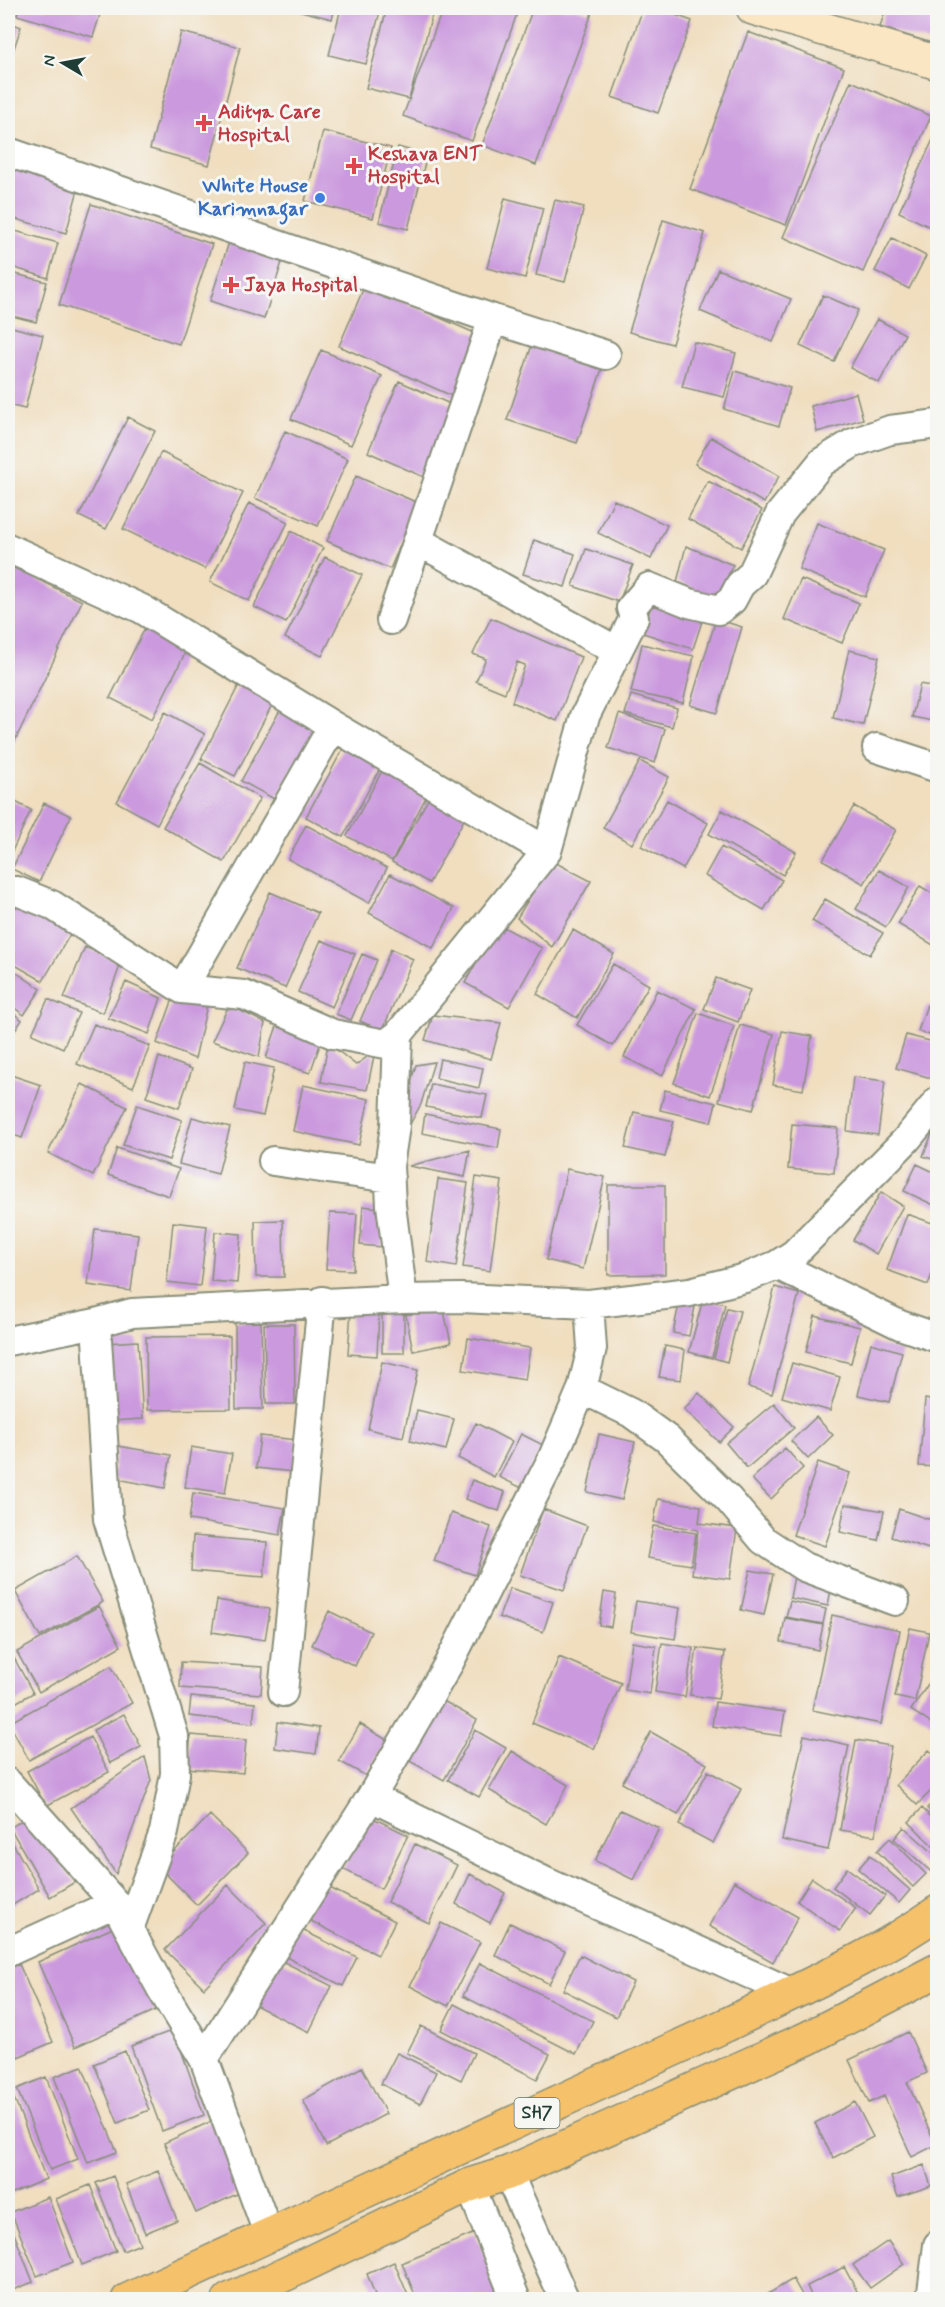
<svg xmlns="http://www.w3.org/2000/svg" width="945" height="2307" font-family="Mynerve,sans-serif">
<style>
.building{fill:#cb9ade}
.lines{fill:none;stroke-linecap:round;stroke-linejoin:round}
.street-casing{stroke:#888e7a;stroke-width:32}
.secondary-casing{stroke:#888e7a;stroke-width:36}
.primary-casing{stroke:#888e7a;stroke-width:36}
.street{stroke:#fff;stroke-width:28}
.secondary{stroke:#fbe6c4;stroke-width:33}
.primary{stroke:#f5c16b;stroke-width:33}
.health-dot{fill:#e0444e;stroke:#f6f6f2;stroke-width:2}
.shop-dot{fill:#3f7fe0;stroke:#f6f6f2;stroke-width:2}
.labels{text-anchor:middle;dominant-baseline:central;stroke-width:6;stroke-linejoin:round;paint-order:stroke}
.shield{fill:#f6f6f2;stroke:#60746d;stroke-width:1.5}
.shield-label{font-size:18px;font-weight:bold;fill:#1f3d34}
.health-label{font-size:20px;font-weight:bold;fill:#be3a42;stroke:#f6f6f2;text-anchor:start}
.shop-label{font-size:20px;font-weight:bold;fill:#366cbe;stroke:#f6f6f2;text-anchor:end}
</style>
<rect width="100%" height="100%" fill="#f6f6f2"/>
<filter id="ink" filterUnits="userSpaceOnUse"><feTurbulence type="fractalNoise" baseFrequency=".0167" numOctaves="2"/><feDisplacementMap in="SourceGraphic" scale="12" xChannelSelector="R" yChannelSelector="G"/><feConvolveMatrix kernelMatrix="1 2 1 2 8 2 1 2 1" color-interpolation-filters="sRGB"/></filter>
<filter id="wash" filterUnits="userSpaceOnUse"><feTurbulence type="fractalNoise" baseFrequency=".008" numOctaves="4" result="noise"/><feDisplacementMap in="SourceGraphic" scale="24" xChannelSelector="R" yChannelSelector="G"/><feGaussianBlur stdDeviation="1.35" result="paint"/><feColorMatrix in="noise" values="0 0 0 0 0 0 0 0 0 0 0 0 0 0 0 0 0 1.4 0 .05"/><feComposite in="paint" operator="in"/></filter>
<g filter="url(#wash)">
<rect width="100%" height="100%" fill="#f0debf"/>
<g id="blocks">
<path class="building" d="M19 8H102L93 37 17 15Z
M290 8H335L332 19Z
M341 8H381L366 64 329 55Z
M387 8H434L409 99 366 88Z
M443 8H519L472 141 403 116Z
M533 8H576L592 13 536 165 482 145Z
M643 8H656L692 21 658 113 612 97Z
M886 8H938V45L880 27Z
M8 22 21 27 8 67Z
M181 32 240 47 209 165 150 149Z
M748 32 844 68 786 225 690 189Z
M851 81 931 116 863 272 783 237Z
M938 129V217L932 228 899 212Z
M323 131 391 148 373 218 305 201Z
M398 147 427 155 408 229 379 222Z
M8 159 81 179 66 233 8 217Z
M505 198 543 208 525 278 487 268Z
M555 200 584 207 565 282 536 275Z
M91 204 212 244 179 344 59 305Z
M663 220 705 233 672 344 629 332Z
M8 229 58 243 48 278 8 266Z
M892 238 926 256 909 289 875 271Z
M229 242 283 259 264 319 210 301Z
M718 269 791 299 773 342 700 311Z
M8 272 47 282 36 322 8 315Z
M365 285 486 338 459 399 339 346Z
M823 295 858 310 834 362 800 346Z
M877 319 905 334 879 383 850 368Z
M8 326 43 335 25 409 8 405Z
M694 342 736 353 724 397 682 387Z
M532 345 602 369 577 443 507 420Z
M321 350 382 376 351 445 291 419Z
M735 371 790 388 779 426 724 409Z
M399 381 459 408 428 479 368 452Z
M856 393 863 419 817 432 811 406Z
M128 417 155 431 106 529 79 516Z
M285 431 348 459 318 526 255 498Z
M711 437 779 476 764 503 695 464Z
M161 452 243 493 205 569 123 529Z
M356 476 418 503 390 569 327 541Z
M708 481 762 510 741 548 688 519Z
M614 500 667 525 651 559 598 533Z
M249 503 288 522 249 601 210 582Z
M817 523 884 550 865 597 799 569Z
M291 531 323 548 286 623 254 607Z
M534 540 575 554 565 587 523 574Z
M686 546 733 565 717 598 677 582Z
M586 549 633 565 619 602 573 586Z
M325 557 362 575 322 656 285 638Z
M8 565 82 601 11 749 8 747Z
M801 579 859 603 842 643 784 619Z
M653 599 704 615 693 649 643 633Z
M491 618 581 657 557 721 512 702 525 665 517 662 505 693 476 681 486 659 473 654Z
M716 619 742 627 717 713 690 705Z
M146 626 188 647 152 719 110 698Z
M642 644 694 656 683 703 631 692Z
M849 650 879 657 863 725 833 718Z
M241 681 275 699 235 776 201 759Z
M920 684 938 688V722L912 717Z
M631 695 677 708 672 727 625 714Z
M284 703 318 722 276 800 241 781Z
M165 712 205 734 157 824 117 802Z
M619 714 665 729 655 763 608 748Z
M345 745 382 765 343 837 306 817Z
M640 761 669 777 632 844 603 828Z
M200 763 260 798 224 862 163 827Z
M382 771 427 795 392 861 347 836Z
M430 796 466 816 429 883 392 862Z
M8 798 31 810 8 860Z
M667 800 708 823 683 869 641 846Z
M44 803 71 816 39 882 12 869Z
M854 806 896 830 864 884 823 860Z
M722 810 796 852 783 875 709 834Z
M306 825 387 868 369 903 288 859Z
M721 847 782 880 764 910 705 876Z
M552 861 591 881 552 947 517 918Z
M879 870 909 887 886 927 856 909Z
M390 874 454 908 433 948 369 913Z
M920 886 938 897V948L898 924Z
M270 892 318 913 285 988 237 968Z
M18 897 73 929 43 981 8 961V916Z
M825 899 883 933 870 955 812 921Z
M498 924 542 948 509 1007 465 983Z
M573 930 614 954 577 1018 537 994Z
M321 940 355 954 332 1007 298 992Z
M85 947 121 963 103 1013 64 998Z
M391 949 413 959 382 1031 360 1021Z
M362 954 377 960 351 1020 336 1014Z
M613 964 649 985 613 1046 577 1025Z
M8 967 41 989 24 1015 8 1003Z
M716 978 750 990 738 1022 704 1009Z
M126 982 161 998 149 1034 108 1018Z
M657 990 696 1009 662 1076 624 1057Z
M174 996 207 1005 195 1059 157 1043Z
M48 999 79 1013 63 1048 32 1034Z
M229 1005 265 1023 259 1057 212 1041Z
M927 1005 938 1009V1038L918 1031Z
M8 1009 22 1020 8 1041Z
M698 1013 734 1026 710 1096 674 1083Z
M433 1015 501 1023 491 1059 425 1040Z
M278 1023 322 1039 310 1073 266 1058Z
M94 1024 150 1046 133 1087 77 1064Z
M740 1025 774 1034 753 1110 719 1101Z
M782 1031 812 1036 803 1090 773 1085Z
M906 1035 938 1043V1080L896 1068Z
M328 1043 356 1065 375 1051 367 1090 321 1082Z
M159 1057 192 1069 179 1108 146 1097Z
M440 1059 483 1068 479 1088 436 1078Z
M245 1062 274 1068 263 1116 235 1110Z
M434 1062 421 1104 403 1137 406 1097 416 1065Z
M8 1074 41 1085 22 1138 8 1133Z
M853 1077 885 1081 878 1135 847 1131Z
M82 1084 127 1107 93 1176 48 1153Z
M431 1084 487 1095 482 1118 426 1107Z
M303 1085 369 1099 359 1145 293 1131Z
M665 1090 716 1103 711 1122 660 1110Z
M137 1105 182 1120 169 1160 123 1145Z
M634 1112 674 1121 665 1157 625 1148Z
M425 1114 501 1129 498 1148 422 1133Z
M192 1117 230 1127 218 1174 179 1164Z
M792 1124 838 1128 834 1173 788 1169Z
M935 1127 938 1128V1161L923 1156Z
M117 1148 179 1169 169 1196 108 1175Z
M470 1150 465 1177 409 1166Z
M917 1164 938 1174V1207L904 1191Z
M567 1169 605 1177 583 1269 546 1260Z
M476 1177 502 1181 490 1271 463 1267Z
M438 1179 468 1183 456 1267 427 1262Z
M608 1185H665V1274L608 1275Z
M881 1192 903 1206 876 1254 853 1240Z
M363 1206 386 1209 382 1247 360 1245Z
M330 1213 357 1214 353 1270 326 1269Z
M907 1214 938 1225V1258L928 1285 887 1270Z
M283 1220 284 1277H256L255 1221Z
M173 1222 207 1226 200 1286 167 1282Z
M95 1229 138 1234 131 1291 88 1285Z
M215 1232 241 1234 237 1283 211 1281Z
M775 1287 799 1294 772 1394 748 1387Z
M680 1299 696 1302 689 1336 673 1333Z
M703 1299 725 1304 712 1358 689 1352Z
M442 1302 451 1343 413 1351 405 1310Z
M382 1306H404V1353H382Z
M727 1308 740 1311 727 1362 714 1358Z
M351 1310 379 1311 377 1356 348 1354Z
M815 1316 860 1327 851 1363 806 1352Z
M235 1322H261L263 1409H236Z
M264 1324H294L295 1404H266Z
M230 1336 231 1409 147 1410 146 1337Z
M468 1338 530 1348 525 1380 463 1370Z
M138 1341 143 1419 111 1421 106 1343Z
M871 1343 902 1352 889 1402 858 1395Z
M665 1346 685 1350 681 1380 659 1377Z
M382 1362 418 1370 403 1437 368 1429Z
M792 1363 840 1377 830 1411 782 1397Z
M699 1393 734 1427 719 1442 684 1409Z
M925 1399 938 1401V1467L919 1466Z
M774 1403 794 1428 747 1468 726 1443Z
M417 1410 454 1419 446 1450 410 1441Z
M816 1417 833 1435 808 1459 791 1441Z
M476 1423 512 1442 494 1477 458 1458Z
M521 1434 543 1445 522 1488 499 1477Z
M599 1434 635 1442 622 1500 587 1492Z
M260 1436 297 1440 294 1472 256 1468Z
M118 1446 171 1455 165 1488 112 1478Z
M191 1447 232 1454 225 1493 185 1487Z
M785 1448 803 1468 771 1499 752 1479Z
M818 1462 850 1473 825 1546 793 1535Z
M472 1480 505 1492 499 1511 465 1499Z
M193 1493 285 1508 280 1535 189 1520Z
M658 1499 701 1506 699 1523 737 1528 730 1579 692 1574 698 1530 654 1522Z
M845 1504 884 1511 878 1540 840 1532Z
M543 1509 587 1526 564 1590 520 1575Z
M899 1509 937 1522 929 1549 891 1537Z
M451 1513 491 1527 475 1575 434 1561Z
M653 1526 696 1533 691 1565 647 1558Z
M193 1536 267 1542 264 1577 191 1571Z
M77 1556 103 1602 40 1637 15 1591Z
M750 1570 773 1574 764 1615 741 1610Z
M794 1576 832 1583 828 1606 790 1598Z
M510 1588 553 1602 543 1632 499 1617Z
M604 1592 616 1594 611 1627 599 1625Z
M217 1600 270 1609 265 1640 212 1632Z
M636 1601 680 1608 675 1639 631 1632Z
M790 1601 826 1609 823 1624 786 1617Z
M99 1606 121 1646 39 1692 17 1652Z
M329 1611 371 1632 355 1666 312 1645Z
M832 1615 900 1630 881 1724 812 1710Z
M785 1618 823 1625 818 1650 781 1642Z
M910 1628 929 1632 915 1701 895 1697Z
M632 1642 656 1646 650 1694 625 1690Z
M662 1643 693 1648 685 1697 655 1692Z
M697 1648 725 1652 718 1699 690 1695Z
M12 1654 33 1693 8 1707V1657Z
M559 1657 621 1683 594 1749 532 1723Z
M181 1662 263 1667 261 1694 180 1688Z
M111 1666 132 1703 29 1760 9 1723Z
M938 1669V1728L911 1710Z
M191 1697 255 1703 253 1723 189 1716Z
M440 1699 477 1720 444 1780 406 1759Z
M715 1702 785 1712 781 1736 712 1726Z
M124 1714 141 1747 110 1763 93 1730Z
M278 1722 319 1728 316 1754 275 1748Z
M360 1724 387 1740 366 1776 339 1761Z
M475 1730 506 1748 479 1797 448 1780Z
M651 1732 707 1764 678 1815 622 1783Z
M191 1735 246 1740 243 1773 187 1768Z
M804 1735 849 1745 828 1850 782 1840Z
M90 1737 109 1772 46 1806 27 1771Z
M856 1740 891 1746 875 1836 840 1830Z
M929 1750 938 1758V1784L917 1805 896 1785Z
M512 1751 568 1785 546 1824 489 1790Z
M145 1757 151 1780 116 1874 71 1808Z
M708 1771 741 1789 713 1843 679 1825Z
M938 1798V1819L927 1808Z
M922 1808 938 1824V1851L909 1822Z
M620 1810 659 1828 634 1880 595 1861Z
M210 1815 248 1853 197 1905 159 1867Z
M369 1816 408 1835 381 1889 343 1869Z
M25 1818 75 1882 50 1897 10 1828Z
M904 1827 938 1857V1874L936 1876 894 1839Z
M8 1835 39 1889 8 1908Z
M890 1838 926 1874 913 1887 877 1851Z
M415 1844 457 1865 429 1923 387 1902Z
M870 1855 910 1890 899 1903 858 1869Z
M847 1868 885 1896 870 1915 833 1887Z
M470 1874 505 1893 490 1923 456 1904Z
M812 1878 856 1908 840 1931 797 1901Z
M734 1881 798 1917 773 1962 709 1926Z
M320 1883 395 1921 378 1955 303 1917Z
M228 1885 266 1923 204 1988 165 1950Z
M441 1923 480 1942 448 2006 410 1986Z
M510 1923 565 1951 549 1984 495 1955Z
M119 1925 156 2010 75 2047 38 1962Z
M292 1925 357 1957 343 1986 278 1953Z
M580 1955 633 1982 616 2017 563 1990Z
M274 1957 332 1986 309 2032 251 2003Z
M480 1963 593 2021 576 2054 463 1996Z
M19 1964 53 2042 18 2057 8 2032V1969Z
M454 2004 550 2054 537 2079 441 2030Z
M421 2026 474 2053 461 2080 407 2053Z
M174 2030 204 2115 162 2131 131 2046Z
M908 2032 927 2073 907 2082 936 2145 912 2157 884 2096 869 2103 849 2060Z
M125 2051 149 2110 118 2123 94 2064Z
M397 2053 436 2072 420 2104 381 2084Z
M82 2066 117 2152 88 2163 54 2077Z
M362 2067 386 2114 326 2146 303 2100Z
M46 2077 78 2159 50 2170 17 2089Z
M12 2093 46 2179 8 2195V2095Z
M855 2102 873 2137 833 2158 815 2123Z
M216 2119 248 2189 196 2213 164 2143Z
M924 2165 931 2186 898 2197 891 2177Z
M158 2171 177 2220 145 2233 126 2184Z
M113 2176 140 2244 123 2251 96 2183Z
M90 2185 116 2251 82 2265 56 2199Z
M48 2197 73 2262 37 2276 11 2212Z
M8 2218 33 2282 8 2292Z
M475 2233 504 2300H417L402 2263Z
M888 2241 904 2264 870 2288 853 2265Z
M394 2262 410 2300H377L367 2274Z
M844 2267 859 2295 850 2300H813L807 2286Z
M793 2279 805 2300H758Z"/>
</g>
</g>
<g filter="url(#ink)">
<use href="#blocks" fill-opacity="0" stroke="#888e7a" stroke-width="1.5"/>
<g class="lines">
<g class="street-casing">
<path id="street" d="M8 152 493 319 606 355
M418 541 617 651
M8 548 142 609 333 726 547 851 585 716 634 618 631 608 649 587 689 603 719 610 732 600 740 585 752 574 780 514 822 462 853 443 890 430 938 424
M391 620 493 319
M877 748 938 768
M8 891H17L52 905 182 989 244 995 333 1034 386 1044 398 1035 547 851
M182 989 333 726
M398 1035 395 1126 389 1166 391 1205 403 1299
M273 1161 390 1178
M777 1265 900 1325 938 1338
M589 1304 592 1348 582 1389 631 1413 667 1439 729 1500 763 1540 804 1567 895 1601
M96 1323 108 1519 174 1736 175 1774 164 1832 129 1929
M8 1341 96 1323 132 1313 403 1299 461 1298 589 1304 690 1292 745 1278 777 1265 794 1254 906 1140 938 1101
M283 1692 322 1301
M8 1783 115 1903 162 1990 204 2059 269 2236
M371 1797 546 1882 792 1993
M8 1952 115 1903
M204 2059 371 1797 449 1663 553 1457 582 1389
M508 2173 565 2300
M470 2185 516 2300
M931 2300 938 2245"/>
</g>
<g class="secondary-casing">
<path id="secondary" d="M753 8 938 63"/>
</g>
<g class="primary-casing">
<path id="primary" d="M128 2300 726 2025C797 1990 873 1958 938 1912
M229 2300 288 2273 470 2185 508 2173 808 2038 938 1970"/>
</g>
<use href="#street" class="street"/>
<use href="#secondary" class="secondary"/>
<use href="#primary" class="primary"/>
</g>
</g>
<g class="health-dot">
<path d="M201 114h6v6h6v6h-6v6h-6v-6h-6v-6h6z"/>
<path d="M351 157h6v6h6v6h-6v6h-6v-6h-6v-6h6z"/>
<path d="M228 276h6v6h6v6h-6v6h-6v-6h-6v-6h6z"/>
</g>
<circle class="shop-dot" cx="320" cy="198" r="6"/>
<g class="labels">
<rect class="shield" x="514.5" y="2098" width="45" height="30" rx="4.5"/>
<g class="shield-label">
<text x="537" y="2113">SH7</text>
</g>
<g class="health-label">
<text x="218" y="112">Aditya Care<tspan x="218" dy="23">Hospital</tspan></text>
<text x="368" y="154">Keshava ENT<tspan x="368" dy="23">Hospital</tspan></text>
<text x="244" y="285">Jaya Hospital</text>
</g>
<g class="shop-label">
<text x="308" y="186">White House<tspan x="308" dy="23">Karimnagar</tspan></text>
</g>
</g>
<rect width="945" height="2307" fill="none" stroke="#f6f6f2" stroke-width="30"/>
<g transform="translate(63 63) rotate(280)" stroke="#f6f6f2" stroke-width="4.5" paint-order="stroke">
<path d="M0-4.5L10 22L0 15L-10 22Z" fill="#1f3d34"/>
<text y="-9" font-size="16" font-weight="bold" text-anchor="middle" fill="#1f3d34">N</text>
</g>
</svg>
